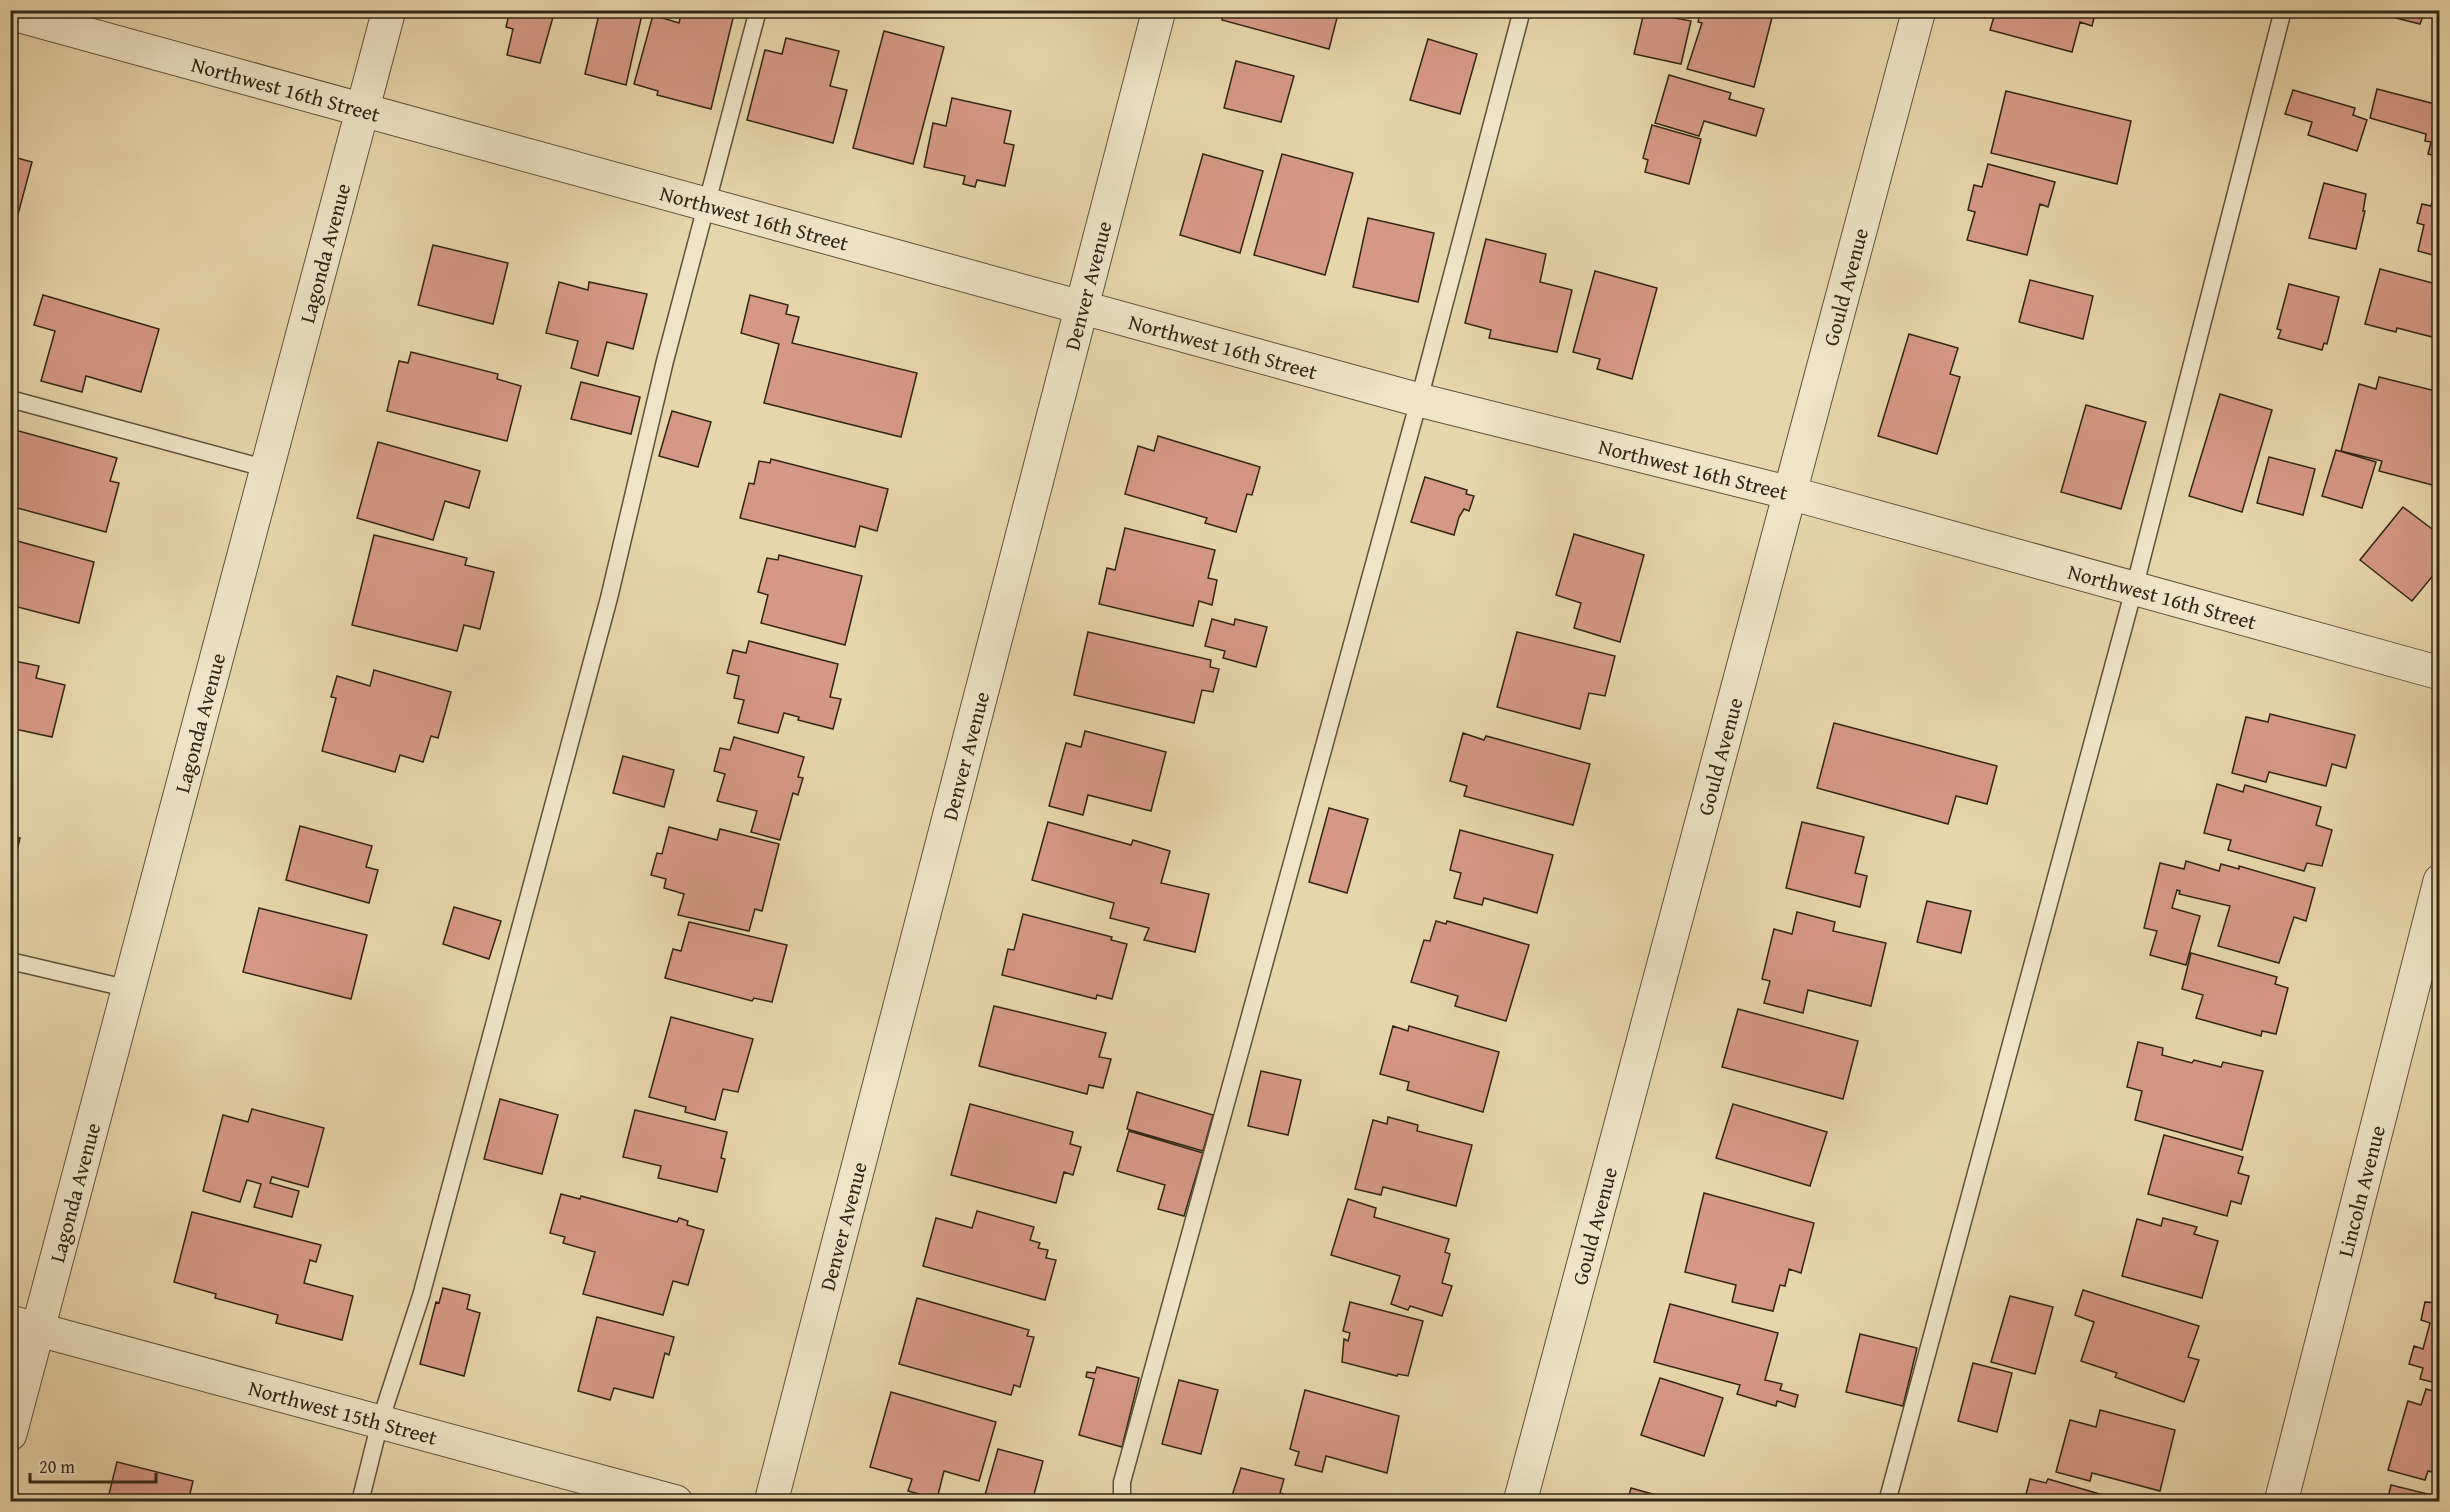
<svg xmlns="http://www.w3.org/2000/svg" width="2450" height="1512" font-family="'Gentium Book Plus',serif">
<style>
.building{fill:#d69886;stroke:#312618;stroke-width:1.5}
.lines{fill:none;stroke-linecap:round;stroke-linejoin:round}
.lane-casing{stroke:#5e523d;stroke-width:19}
.street-casing{stroke:#5e523d;stroke-width:35}
.lane{stroke:#efe4c8;stroke-width:16}
.street{stroke:#efe4c8;stroke-width:33}
.labels{text-anchor:middle;dominant-baseline:central;stroke-width:4.5;stroke-linejoin:round;paint-order:stroke}
.street-label{font-size:21px;fill:#312618;stroke:#efe4c8}
</style>
<rect width="100%" height="100%" fill="#e7d6ab"/>
<filter id="stains"><feTurbulence type="fractalNoise" baseFrequency=".00333" numOctaves="4"/><feColorMatrix values="0 0 0 0 .2 0 0 0 0 .09 0 0 0 0 .02 0 0 0 .5 -.17"/></filter>
<radialGradient id="worn" r=".72"><stop offset=".6" stop-color="#630" stop-opacity="0"/><stop offset="1" stop-color="#630" stop-opacity=".3"/></radialGradient>
<path class="building" d="M510 10H555L540 63 507 55 513 29 506 27Z
M600 10H643L626 85 585 74Z
M682 10H735L711 109 657 95 658 91 634 84 653 15 679 23Z
M1224 10H1339L1329 49 1222 20Z
M1701 10H1774L1754 87 1687 69 1702 23 1698 22Z
M1996 10H2096L2092 26 2080 22 2072 52 1990 30Z
M2364 10H2425L2420 24Z
M1644 12 1691 21 1681 64 1634 54Z
M884 31 944 47 913 164 853 148Z
M786 38 839 51 830 86 847 90 833 143 747 120 765 50 782 54Z
M1428 39 1477 54 1460 114 1410 100Z
M1236 61 1294 76 1281 122 1224 108Z
M1669 75 1731 93 1729 99 1764 109 1756 136 1704 121 1699 136 1655 123Z
M2377 89 2439 105 2440 101V157L2428 154 2431 142 2425 141 2426 134 2370 118Z
M2293 90 2355 108 2353 115 2367 120 2357 151 2308 135 2312 122 2285 114Z
M2006 91 2131 121 2117 184 1991 153Z
M952 98 1011 111 1004 143 1014 145 1005 186 977 180 975 187 963 184 965 176 924 167 933 123 946 126Z
M1652 125 1701 139 1689 184 1645 172 1648 160 1643 158Z
M1203 154 1263 171 1240 253 1180 235Z
M1282 154 1353 173 1325 275 1254 255Z
M10 156 32 162 10 244Z
M1988 164 2055 182 2048 207 2040 204 2027 255 1967 240 1975 212 1968 210 1974 185 1982 187Z
M2438 181 2440 182V257L2418 251 2424 225 2417 223 2422 204 2431 206Z
M2324 183 2366 194 2363 211H2365L2356 249 2309 238Z
M1368 218 1434 233 1418 302 1353 287Z
M1486 239 1546 254 1540 282 1572 290 1557 352 1489 338 1491 330 1465 323Z
M433 245 508 263 493 324 418 305Z
M2380 269 2440 285V339L2397 328 2396 332 2365 324Z
M1595 271 1657 288 1632 379 1597 369 1600 359 1573 352Z
M2030 280 2093 296 2083 339 2019 322Z
M559 282 588 290 589 282 647 294 633 349 607 342 598 376 571 368 578 341 546 333Z
M2289 284 2339 297 2327 344 2324 343 2322 350 2278 338 2281 330 2277 329Z
M43 295 159 329 141 392 86 376 82 392 41 381 55 331 34 325Z
M750 295 788 305 786 314 799 317 792 343 917 373 901 437 764 403 779 344 741 333Z
M1909 334 1958 348 1950 374 1960 377 1937 454 1878 436Z
M411 352 498 374 497 379 521 386 507 441 387 411 399 361 408 363Z
M2379 377 2440 392V487L2379 471 2382 461 2341 451 2359 384 2376 389Z
M581 382 640 397 631 434 571 419Z
M2220 394 2272 410 2242 512 2189 496Z
M2086 405 2146 422 2121 509 2061 492Z
M672 411 711 422 698 467 659 456Z
M15 430 117 458 110 481 119 483 106 532 10 506V490L15 476 10 475V447Z
M1158 436 1260 467 1252 495 1247 494 1236 532 1205 523 1207 518 1125 494 1138 446 1154 451Z
M378 442 480 471 469 508 445 501 433 540 357 518Z
M2336 450 2376 462 2362 508 2322 496Z
M2269 457 2315 469 2303 515 2257 503Z
M771 459 888 489 877 531 860 526 855 547 740 518 749 483 754 484 759 461 770 463Z
M1425 477 1467 490 1466 494 1474 496 1469 511 1464 509 1459 517 1454 535 1411 522Z
M2403 507 2440 535V567L2412 601 2360 560Z
M1125 528 1215 550 1208 578 1217 580 1212 605 1199 601 1193 626 1099 604 1107 568 1115 570Z
M1574 534 1644 555 1620 642 1574 628 1581 603 1556 595Z
M374 535 467 558 465 565 494 572 480 629 464 625 457 651 352 625Z
M10 539 94 562 79 623 10 605Z
M779 555 862 576 845 645 761 623 768 595 758 592 767 558 778 560Z
M1212 619 1234 625 1235 619 1267 627 1256 667 1223 658 1225 651 1205 646Z
M1088 632 1211 660 1210 667 1219 669 1213 692 1202 690 1194 723 1074 695Z
M1517 632 1615 656 1605 696 1589 693 1580 729 1497 707Z
M749 641 838 664 830 697 841 699 833 729 798 720 799 717 784 713 778 733 738 723 744 700 734 698 739 676 727 673 733 650 746 653Z
M10 660 39 666 36 678 65 685 52 737 10 728Z
M374 670 451 692 438 738 431 736 423 762 400 755 395 772 322 751 336 698 331 697 337 676 370 686Z
M2270 714 2355 735 2346 768 2332 764 2326 786 2269 772 2266 782 2232 773 2246 717 2268 722Z
M1834 723 1997 766 1987 804 1956 796 1948 824 1817 788Z
M1085 731 1166 752 1151 811 1088 795 1083 815 1049 806 1066 743 1081 747Z
M1463 733 1484 740 1486 736 1590 764 1573 825 1464 796 1467 786 1450 781Z
M734 737 804 757 798 777 803 778 798 795 793 793 780 840 751 832 757 811 717 801 725 774 714 771 720 748 730 750Z
M623 756 674 770 664 807 613 793Z
M2217 784 2243 792 2245 785 2321 807 2316 825 2332 830 2322 866 2307 863 2304 871 2228 850 2231 840 2204 833Z
M1329 808 1368 819 1347 893 1309 882Z
M1048 822 1131 845 1133 840 1170 851 1161 883 1209 894 1195 952 1144 940 1149 928 1110 918 1114 903 1032 880Z
M1802 822 1864 837 1855 873 1867 876 1860 907 1786 888Z
M300 826 372 846 366 867 378 870 369 903 286 880Z
M669 827 717 840 720 829 779 844 762 911 755 909 749 931 678 915 684 894 664 888 666 879 651 875 657 853 662 854Z
M1460 830 1553 855 1537 913 1484 898 1482 905 1454 898 1461 873 1450 870Z
M10 835 20 838 10 881Z
M2186 861 2219 871 2221 864 2239 869V866L2315 888 2306 921 2294 917 2279 963 2218 946 2230 906 2179 894 2180 891 2177 890 2172 908 2200 916 2186 965 2150 955 2157 931 2144 928 2160 863 2184 869Z
M1927 901 1971 911 1961 953 1917 942Z
M454 907 501 921 489 959 443 944Z
M259 908 367 935 351 999 243 972Z
M1797 912 1835 922 1833 931 1886 943 1871 1006 1808 990 1803 1013 1764 1003 1770 981 1762 979 1774 929 1792 934Z
M1023 914 1112 937 1111 940 1127 944 1112 999 1097 995 1096 999 1002 975 1008 949 1014 950Z
M1436 921 1446 924 1447 921 1529 945 1506 1021 1455 1006 1458 996 1411 982 1424 940 1430 941Z
M689 922 787 945 772 1002 754 998 752 1001 665 978 673 949 681 951Z
M2191 953 2277 977 2275 984 2288 988 2276 1034 2262 1031 2261 1036 2196 1018 2203 995 2182 989Z
M994 1006 1106 1033 1099 1057 1111 1059 1103 1088 1089 1085 1087 1094 979 1066Z
M1738 1009 1858 1041 1843 1099 1722 1067Z
M671 1017 753 1039 738 1092 723 1089 715 1120 685 1112 686 1107 649 1097Z
M1393 1026 1408 1031 1409 1026 1499 1052 1483 1112 1407 1090 1409 1082 1380 1074Z
M2138 1042 2163 1048 2162 1055 2192 1063 2194 1060 2221 1067 2223 1062 2263 1071 2242 1150 2135 1120 2142 1091 2127 1087Z
M1261 1071 1301 1080 1288 1135 1248 1126Z
M1137 1092 1213 1115 1203 1151 1127 1129Z
M500 1099 558 1115 542 1174 484 1159Z
M970 1104 1073 1132 1070 1144 1081 1147 1073 1175 1064 1172 1056 1203 951 1175Z
M1733 1104 1827 1132 1810 1186 1716 1158Z
M252 1109 324 1128 308 1187 272 1177 270 1183 299 1191 292 1217 254 1207 261 1184 247 1180 240 1202 203 1191 223 1115 248 1122Z
M635 1110 727 1132 721 1158 725 1159 717 1192 658 1178 661 1166 623 1157Z
M1388 1117 1418 1125 1417 1131 1472 1145 1456 1206 1383 1187 1381 1195 1355 1189 1373 1120 1387 1124Z
M1129 1131 1203 1153 1184 1216 1158 1209 1165 1185 1117 1171Z
M2164 1135 2243 1157 2238 1173 2249 1176 2241 1204 2231 1201 2227 1216 2148 1194Z
M1704 1193 1814 1223 1801 1273 1789 1269 1785 1286 1780 1285 1773 1311 1732 1302 1736 1285 1685 1272Z
M561 1194 580 1199 581 1196 677 1222 679 1218 688 1221 687 1225 704 1230 688 1285 673 1281 663 1315 583 1294 595 1252 563 1243 565 1237 550 1233Z
M1348 1199 1376 1208 1374 1217 1449 1239 1445 1252 1450 1254 1442 1283 1452 1286 1442 1316 1410 1306 1408 1310 1391 1304 1400 1276 1331 1255Z
M977 1211 1034 1227 1030 1240 1040 1243 1038 1248 1048 1250 1046 1258 1056 1260 1045 1300 923 1266 936 1218 972 1228Z
M192 1212 321 1245 316 1262 310 1260 304 1283 353 1296 342 1340 276 1323 278 1315 215 1298 216 1294 174 1282Z
M2163 1218 2197 1227 2194 1234 2218 1241 2202 1298 2122 1276 2137 1219 2161 1226Z
M443 1288 470 1295 467 1309 480 1313 464 1376 420 1364 436 1302 439 1303Z
M2083 1290 2199 1326 2188 1357 2199 1360 2184 1402 2115 1377 2117 1373 2081 1361 2094 1322 2075 1315Z
M2010 1296 2053 1307 2035 1374 1991 1362Z
M917 1298 1029 1330 1027 1336 1034 1337 1020 1387 1014 1385 1011 1395 899 1364Z
M1350 1302 1423 1321 1408 1376 1398 1374 1397 1376 1342 1362 1344 1339 1348 1341 1350 1333 1343 1331Z
M2425 1302 2440 1303V1384L2420 1379 2423 1368 2409 1364 2414 1346 2423 1349 2430 1323 2421 1320Z
M1670 1304 1778 1333 1765 1380 1782 1384 1780 1390 1798 1395 1795 1407 1777 1401 1776 1406 1737 1394 1740 1385 1654 1362Z
M597 1317 674 1337 669 1355 665 1353 653 1398 614 1388 610 1400 578 1391Z
M1860 1334 1917 1348 1903 1406 1846 1392Z
M1973 1363 2012 1373 1997 1432 1958 1421Z
M1097 1367 1139 1378 1122 1447 1079 1435 1094 1379 1086 1377 1087 1372 1095 1373Z
M1660 1378 1723 1398 1704 1456 1641 1435Z
M1179 1380 1218 1390 1201 1454 1162 1444Z
M2426 1389 2440 1393V1474L2428 1471 2425 1480 2388 1470 2408 1401 2421 1405Z
M1305 1390 1399 1416 1387 1473 1326 1456 1322 1472 1295 1465 1299 1452 1290 1449Z
M891 1392 996 1422 979 1481 944 1471 937 1499 908 1491 912 1479 870 1467Z
M2100 1410 2175 1430 2160 1491 2092 1473 2090 1481 2056 1472 2070 1420 2096 1427Z
M998 1449 1043 1461 1032 1502H983Z
M117 1462 193 1481 188 1502H107Z
M1241 1468 1284 1479 1280 1493 1314 1502H1230Z
M2030 1479 2046 1483 2048 1479 2127 1502H2024Z
M2391 1485 2440 1497V1502H2387Z
M1631 1488 1681 1502H1627Z"/>
<g class="lines">
<g class="lane-casing">
<path id="lane" d="M10 399 268 469
M10 961 130 989
M360 1502 380 1422 421 1296 609 598 665 361 758 10
M1122 1502V1482L1419 400 1522 10
M1887 1502 2134 589 2283 10"/>
</g>
<g class="street-casing">
<g id="street">
<path id="s1" d="M10 13 1419 400 1790 493 2440 673"/>
<path id="s2" d="M10 1322 676 1502"/>
<path id="s3" d="M10 1434 389 10"/>
<path id="s4" d="M771 1502 1159 10"/>
<path id="s5" d="M1520 1502 1919 10"/>
<path id="s6" d="M2281 1502 2440 881"/>
</g>
</g>
<use href="#lane" class="lane"/>
<use href="#street" class="street"/>
</g>
<g class="labels">
<g class="street-label">
<text stroke="none"><textPath href="#s1" startOffset="286">Northwest 16th Street</textPath></text>
<text stroke="none"><textPath href="#s1" startOffset="772">Northwest 16th Street</textPath></text>
<text stroke="none"><textPath href="#s3" startOffset="1222">Lagonda Avenue</textPath></text>
<text stroke="none"><textPath href="#s4" startOffset="1257">Denver Avenue</textPath></text>
<text stroke="none"><textPath href="#s5" startOffset="1258">Gould Avenue</textPath></text>
<text stroke="none"><textPath href="#s1" startOffset="1258">Northwest 16th Street</textPath></text>
<text stroke="none"><textPath href="#s1" startOffset="1744">Northwest 16th Street</textPath></text>
<text stroke="none"><textPath href="#s1" startOffset="2230">Northwest 16th Street</textPath></text>
<text stroke="none"><textPath href="#s3" startOffset="736">Lagonda Avenue</textPath></text>
<text stroke="none"><textPath href="#s4" startOffset="771">Denver Avenue</textPath></text>
<text stroke="none"><textPath href="#s5" startOffset="772">Gould Avenue</textPath></text>
<text stroke="none"><textPath href="#s6" startOffset="321">Lincoln Avenue</textPath></text>
<text stroke="none"><textPath href="#s3" startOffset="250">Lagonda Avenue</textPath></text>
<text stroke="none"><textPath href="#s4" startOffset="285">Denver Avenue</textPath></text>
<text stroke="none"><textPath href="#s5" startOffset="286">Gould Avenue</textPath></text>
<text stroke="none"><textPath href="#s2" startOffset="345">Northwest 15th Street</textPath></text>
</g>
</g>
<rect width="2450" height="1512" fill="none" stroke="#e7d6ab" stroke-width="36"/>
<rect x="12" y="12" width="2426" height="1488" fill="none" stroke="#312618" stroke-width="3"/>
<rect x="18" y="18" width="2414" height="1476" fill="none" stroke="#312618" stroke-width="1.5"/>
<path d="M30 1473v9h126v-9" fill="none" stroke="#312618" stroke-width="3"/>
<text x="39" y="1473" font-size="18" fill="#312618" stroke="#efe4c8" stroke-width="4.5" paint-order="stroke">20 m</text>
<rect width="100%" height="100%" filter="url(#stains)"/>
<rect width="100%" height="100%" fill="url(#worn)"/>
</svg>
